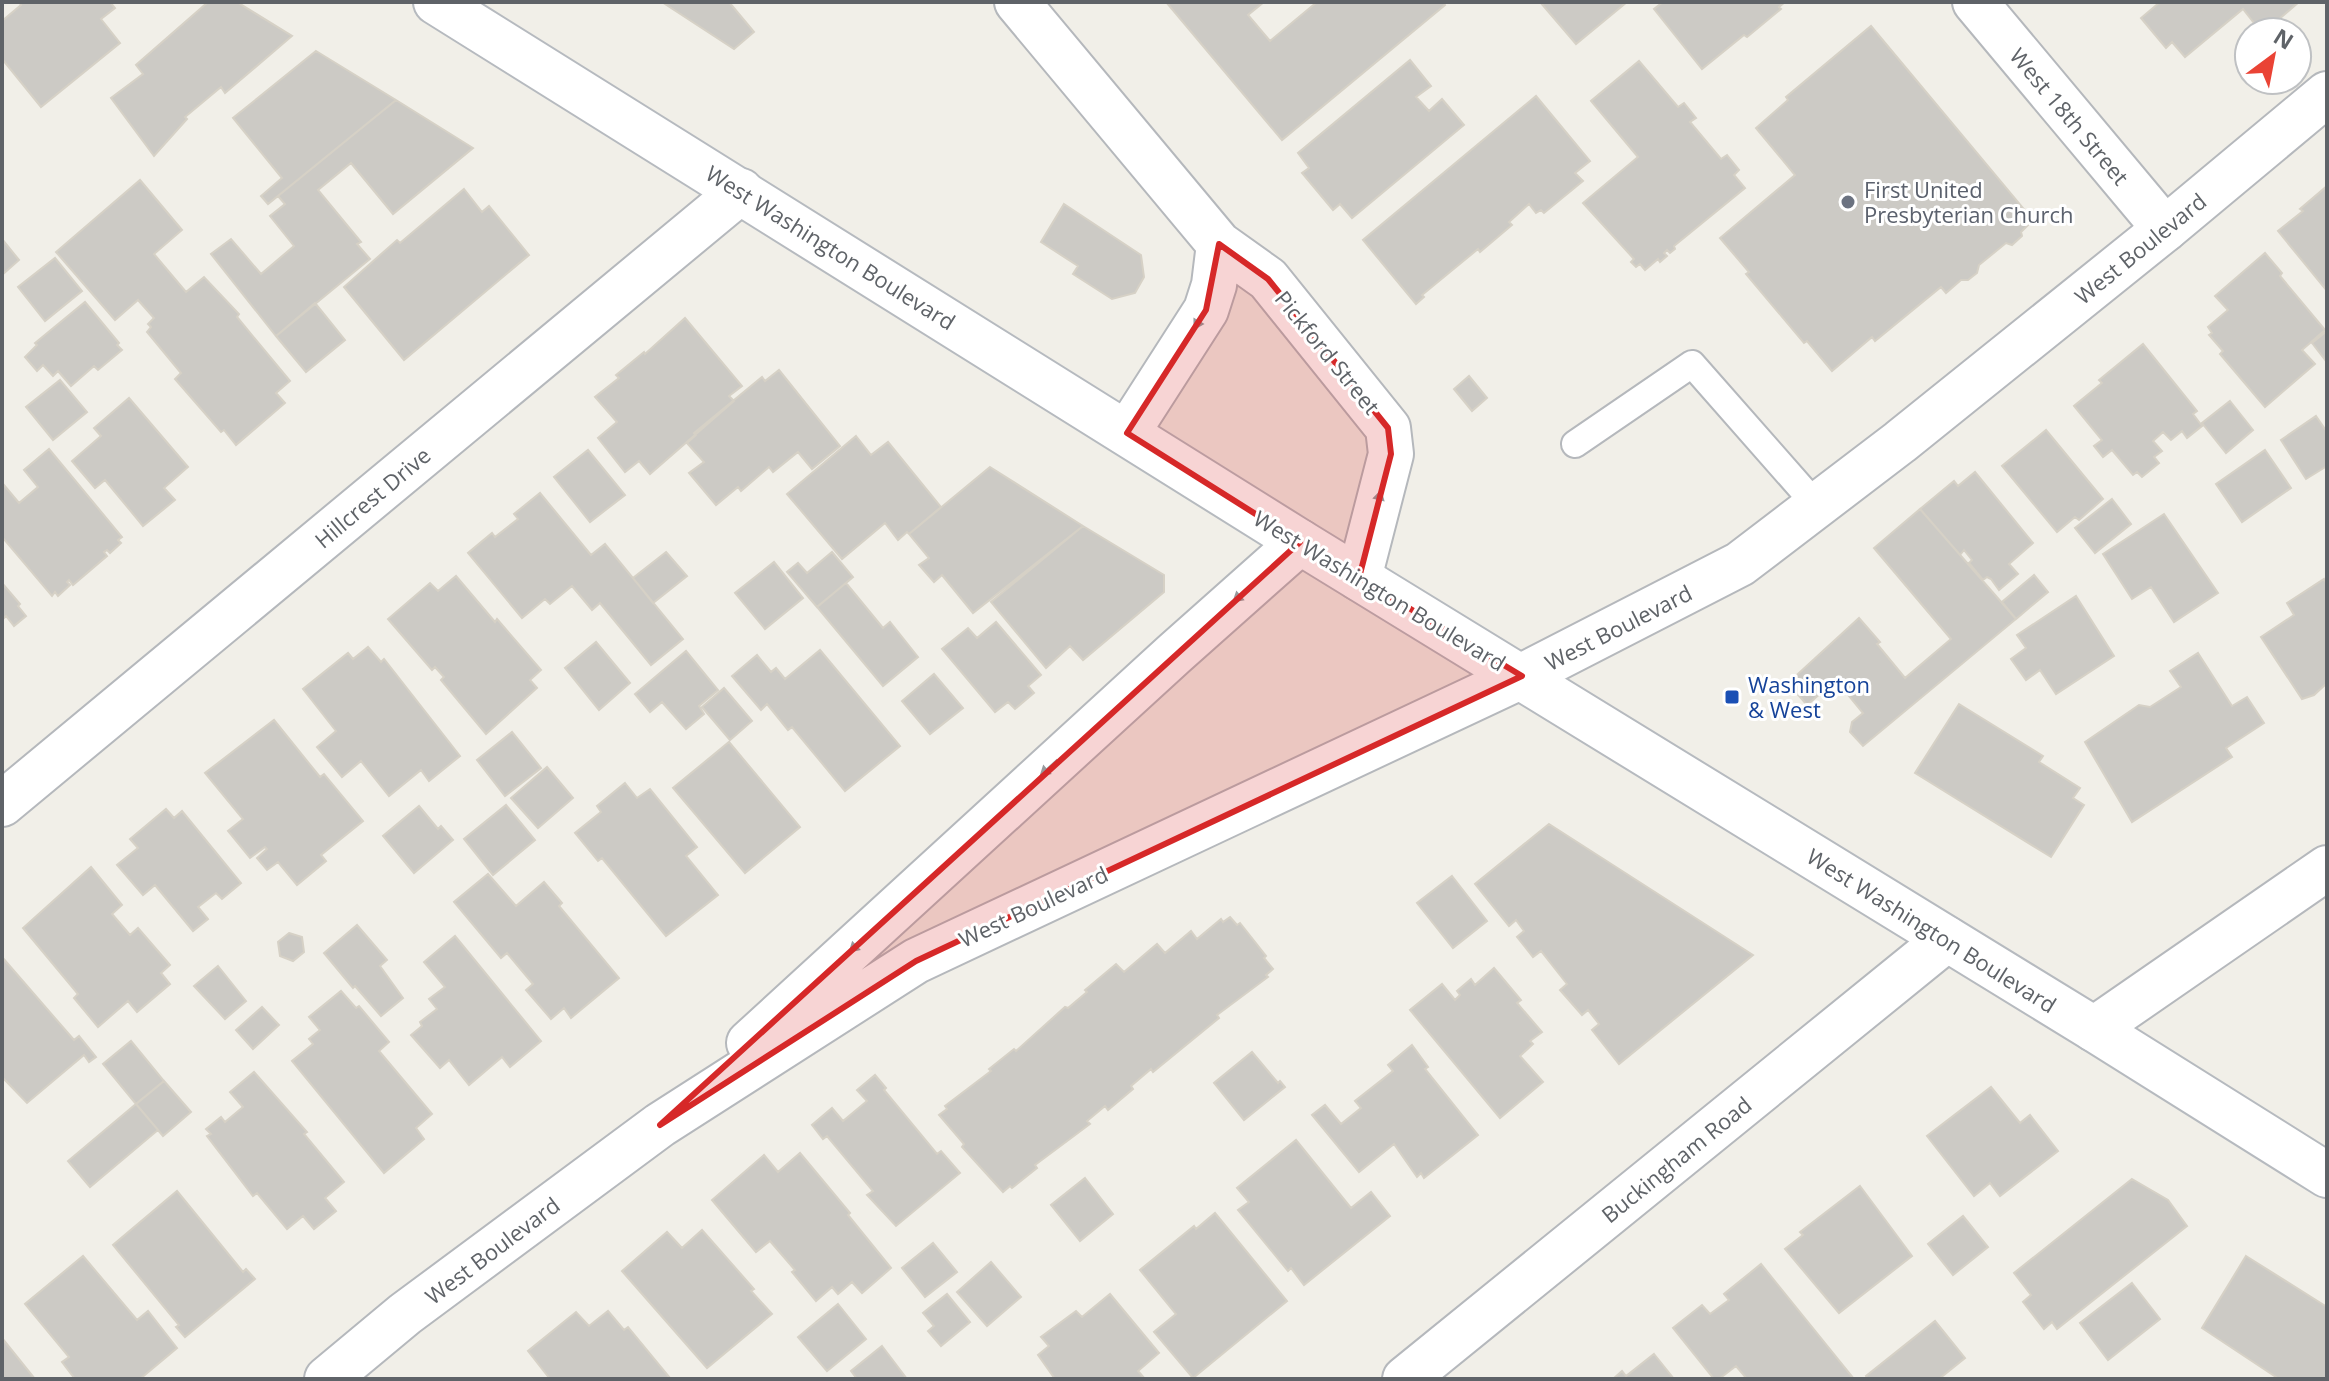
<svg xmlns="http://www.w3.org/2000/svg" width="2329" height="1381" font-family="'Open Sans',sans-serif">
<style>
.building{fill:#cccac5;stroke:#d6d1c6;stroke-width:2}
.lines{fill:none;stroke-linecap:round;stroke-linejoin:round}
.service-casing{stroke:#b5b8bc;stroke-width:30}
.minor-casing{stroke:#b5b8bc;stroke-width:48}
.tertiary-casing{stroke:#b5b8bc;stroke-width:48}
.secondary-casing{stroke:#b6babf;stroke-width:48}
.service{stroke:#fff;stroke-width:26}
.minor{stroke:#fff;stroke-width:44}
.tertiary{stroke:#fff;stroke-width:44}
.secondary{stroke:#fff;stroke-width:44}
.oneway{fill:#979a9d}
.marked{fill:#d62828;fill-opacity:0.2;stroke:#d62828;stroke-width:6;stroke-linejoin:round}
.worship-dot{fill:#6b7280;stroke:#fff;stroke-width:3}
.transit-dot{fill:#1a4fb4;stroke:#fff;stroke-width:3}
.labels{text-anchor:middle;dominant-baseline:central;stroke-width:6;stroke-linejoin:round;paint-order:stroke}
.street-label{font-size:22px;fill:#5f6368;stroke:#fff}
.worship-label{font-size:22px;fill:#5b616d;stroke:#fff;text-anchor:start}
.transit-label{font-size:22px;fill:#164399;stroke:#fff;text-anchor:start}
</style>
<rect width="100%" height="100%" fill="#f1efe8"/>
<path class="building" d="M19 2H110L115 8 101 19 120 43 41 107 2 59V21L21 5Z
M208 2H237L292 36 225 93 221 87 185 117 187 119 154 156 111 98 143 74 136 65Z
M662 2H729L754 32 734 49Z
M1166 2H1264L1248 15 1270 41 1317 2H1443L1445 5 1282 140Z
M1540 2H1627L1576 44Z
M1663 2H1785L1779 7 1781 9 1747 37 1744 35 1702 69 1654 9Z
M2160 2H2299L2264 32H2261L2243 9 2185 57 2172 42 2166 48 2141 18Z
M1871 26 2033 220 2021 232 2022 236 2012 245 2006 243 1979 265 1977 273 1968 280H1961L1946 293 1941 287 1875 341 1872 337 1832 371 1807 341 1804 343 1746 274 1749 272 1720 238 1795 175 1756 128 1788 100 1786 97Z
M316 51 396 100 268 204 261 196 282 178 233 118Z
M1410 60 1431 86 1416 97 1429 111 1442 99 1464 125 1352 218 1340 204 1333 210 1302 173 1309 168 1298 153Z
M1639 61 1678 107 1684 103 1696 118 1690 122 1721 159 1727 155 1739 170 1734 175 1745 188 1674 246 1675 249 1670 253 1667 250 1664 253 1667 256 1660 262 1658 259 1645 270 1640 264 1636 267 1631 262 1634 259 1583 203 1638 157 1591 101Z
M1536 96 1590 161 1575 173 1583 181 1544 213 1541 210 1536 213 1529 204 1509 222 1512 225 1480 252 1478 249 1422 295 1424 297 1416 304 1363 240Z
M396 100 473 148 393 214 351 163 318 190 361 242 357 244 370 259 276 336 211 254 231 239 261 274 294 246 270 216 285 204 278 196Z
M140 180 182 230 154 254 186 292 204 277 239 314 237 317 290 381 276 393 285 403 236 445 224 430 221 432 175 379 181 373 147 332 151 327 148 324 154 318 138 300 115 320 56 252Z
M2327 186V291L2278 231 2303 211 2300 209Z
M464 189 482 212 489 206 529 255 404 360 344 287 397 240 400 243Z
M1064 204 1141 255 1144 277 1135 293 1112 299 1073 274 1078 266 1041 242Z
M2 239 19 260 2 275Z
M2265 253 2282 273 2280 276 2325 330 2302 350 2315 364 2265 407 2220 354 2223 351 2209 335 2212 333 2208 327 2228 310 2215 296Z
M55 258 82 291 45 321 18 287Z
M85 302 119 343 117 345 122 350 98 370 94 366 71 386 58 371 53 376 43 365 37 371 25 357 37 345 35 343Z
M315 303 345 340 306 372 276 336Z
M685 318 742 386 729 396 734 401 650 474 639 461 625 472 598 438 617 422 595 397 619 378 616 375 644 352 645 354Z
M2327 331V360L2326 361 2312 343Z
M2143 344 2197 411 2193 414 2202 426 2187 438 2182 431 2171 440 2163 432 2153 441 2162 451 2154 457 2159 463 2142 477 2137 472 2133 475 2112 450 2103 457 2094 446 2102 440 2074 406 2102 383 2099 380Z
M779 370 840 446 812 469 798 452 773 472 769 467 741 491 738 487 716 505 689 473 704 462 687 443 696 435 694 433 762 377 765 381Z
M1469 376 1487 398 1472 411 1454 389Z
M60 380 87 412 53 440 26 407Z
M129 398 188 467 164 488 175 500 143 526 105 480 95 488 72 461 101 436 94 428Z
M2230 401 2253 430 2226 453 2202 423Z
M2316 416 2327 432V466L2306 479 2281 440Z
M2046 430 2103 499 2079 520 2075 517 2057 532 2002 466Z
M856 436 871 455 888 442 941 507 909 534 907 532 898 540 885 523 842 559 787 494Z
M49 449 122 537 118 540 121 543 110 553 107 550 104 552 107 556 73 585 69 580 67 582 70 585 58 596 55 592 52 596 2 537V487L4 485 19 503 38 487 24 470Z
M588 450 625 495 590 522 554 477Z
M2265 450 2291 488 2242 522 2216 484Z
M990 467 1083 526 973 613 942 575 934 582 919 565 929 558 909 534Z
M1975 472 2033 543 2009 564 2018 574 1999 590 1991 579 1987 577 1983 580 1969 563 1972 560 1964 550 1960 555 1920 509 1954 481 1958 486Z
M540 493 591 555 605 544 683 639 651 665 600 603 592 610 572 586 550 604 545 599 522 618 468 553 492 533 495 537 518 519 514 514Z
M2112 499 2131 524 2095 553 2075 528Z
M1920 509 2016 619 1863 746 1850 732 1852 722 1863 713 1836 680 1807 705 1788 683 1859 618 1880 642 1877 644 1905 678 1951 639 1874 548Z
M2164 514 2218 593 2174 622 2151 587 2132 599 2103 554Z
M1083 526 1164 575V592L1083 660 1070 646 1046 668 991 602Z
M666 552 687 576 653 603 633 578Z
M832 552 853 577 817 607 787 572 798 563 807 573Z
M774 562 803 598 765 629 735 593Z
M2034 575 2048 592 2016 619 2002 602Z
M456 576 495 622 497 619 541 670 530 680 537 688 486 734 441 680 444 677 435 667 432 670 388 619 430 583 438 591Z
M2324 579 2327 584V683L2314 695 2302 699 2261 637 2294 615 2287 603Z
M2 583 20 604 18 606 26 616 14 626 6 616 2 620Z
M846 583 883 628 890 622 918 657 883 686 817 607Z
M2076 596 2114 656 2056 694 2040 670 2026 680 2011 659 2026 648 2017 635Z
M996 622 1041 675 1028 686 1034 693 1015 709 1008 702 995 712 942 649 968 628 977 638Z
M596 642 630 683 599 710 565 668Z
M368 647 381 662 384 659 460 756 429 781 421 770 389 796 361 761 342 777 317 747 336 731 303 689 348 653 353 659Z
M820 650 900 746 845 791 792 727 788 730 767 704 761 710 732 676 757 655 771 672 776 668 785 679Z
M686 651 718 690 699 706 704 714 686 729 662 702 650 712 635 694Z
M2198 653 2232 706 2247 697 2264 723 2226 748 2232 757 2132 822 2085 742 2139 705 2150 707 2181 687 2170 671Z
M934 674 963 708 930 734 902 701Z
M724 688 752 721 730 740 702 707Z
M1959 704 2043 756 2039 762 2080 788 2073 798 2084 805 2051 857 1915 773Z
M274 720 320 777 324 774 363 821 321 855 326 861 297 885 278 862 267 870 257 858 267 849 265 847 250 858 228 831 243 819 205 773Z
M512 732 541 768 505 796 477 760Z
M729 742 800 827 745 873 673 788Z
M547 767 573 798 538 828 511 798Z
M625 783 637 798 650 789 697 847 686 856 718 895 666 936 602 858 598 861 575 833 601 812 597 806Z
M506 805 535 840 493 875 464 839Z
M419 806 438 829 441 826 453 840 414 873 383 836Z
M166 809 174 818 182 811 241 883 222 899 216 893 198 907 208 919 193 931 155 885 143 895 117 865 138 848 130 839Z
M1549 824 1753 955 1619 1064 1592 1030 1599 1024 1588 1010 1582 1015 1560 990 1567 984 1541 951 1533 957 1517 937 1524 931 1516 920 1509 926 1475 884Z
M91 867 122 905 112 914 130 935 138 928 170 965 161 973 170 984 137 1012 128 1001 98 1027 74 998 78 994 23 928Z
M488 874 516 906 544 882 562 903 559 906 619 978 571 1018 564 1008 551 1019 526 990 533 984 507 953 501 958 454 902Z
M1452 876 1487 921 1453 948 1417 903Z
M1230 917 1237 925 1240 923 1266 956 1264 958 1273 969 1266 975 1268 977 1217 1015 1219 1018 1153 1072 1151 1069 1131 1086 1133 1089 1108 1110 1105 1106 1087 1121 1090 1124 1035 1165 1037 1168 1012 1188 1010 1186 1003 1192 962 1147 964 1144 939 1115 947 1109 945 1106 991 1071 989 1069 1014 1049 1016 1051 1065 1007 1068 1008 1087 992 1085 990 1116 964 1124 972 1157 944 1165 953 1191 931 1197 939 1221 919 1223 922Z
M357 925 387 960 380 966 403 998 381 1016 355 986 353 988 324 953Z
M289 933 302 937 304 952 293 961 280 956 278 942Z
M455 936 541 1041 510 1067 502 1057 469 1085 449 1060 440 1068 411 1035 422 1026 420 1022 437 1009 429 999 445 987 424 962Z
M2 957 74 1040 79 1036 96 1057 89 1062 84 1055 27 1103 2 1077Z
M218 966 246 1001 225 1019 194 986Z
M1494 968 1521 1000 1517 1003 1542 1032 1530 1041 1533 1044 1520 1056 1543 1082 1500 1118 1410 1010 1442 984 1455 1000 1460 995 1457 991 1471 979 1475 985Z
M341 991 356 1008 359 1006 389 1042 379 1051 432 1114 416 1128 424 1139 384 1173 292 1061 313 1044 309 1039 320 1030 309 1017Z
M262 1007 279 1025 253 1049 236 1030Z
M131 1041 164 1081 136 1104 103 1064Z
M1412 1045 1428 1067 1425 1069 1478 1135 1424 1178 1421 1173 1417 1177 1394 1144 1359 1172 1312 1115 1325 1105 1341 1124 1361 1108 1355 1101 1393 1071 1388 1065Z
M1252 1052 1278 1083 1280 1081 1285 1087 1244 1120 1214 1083Z
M254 1072 307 1132 304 1134 344 1182 325 1198 336 1211 314 1229 303 1216 287 1229 257 1193 253 1196 207 1136 211 1134 206 1129 221 1117 225 1122 243 1107 230 1092Z
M875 1075 886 1088 884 1090 937 1154 941 1151 960 1173 896 1226 867 1195 873 1191 827 1136 823 1139 812 1125 832 1108 843 1121 867 1101 857 1090Z
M164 1081 191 1112 163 1136 136 1104Z
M1991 1087 2020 1123 2030 1115 2058 1151 2000 1196 1990 1183 1974 1196 1927 1136Z
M136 1104 158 1130 90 1187 68 1161Z
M1296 1140 1351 1208 1371 1192 1390 1216 1304 1285 1291 1268 1288 1271 1238 1210 1249 1202 1237 1188Z
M800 1153 850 1213 848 1215 891 1268 862 1293 852 1282 838 1294 832 1287 816 1301 792 1272 795 1270 770 1241 756 1252 712 1200 764 1155 778 1172Z
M1085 1178 1113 1214 1080 1241 1051 1205Z
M2132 1179 2168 1200 2187 1226 2057 1329 2052 1322 2044 1329 2023 1302 2031 1295 2014 1273Z
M1860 1186 1912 1256 1839 1313 1785 1249 1803 1235 1800 1232Z
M177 1191 243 1272 246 1269 255 1279 185 1337 176 1327 179 1325 113 1245Z
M1215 1213 1287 1301 1193 1378 1154 1332 1176 1314 1140 1270 1194 1226 1196 1229Z
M1963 1216 1988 1247 1953 1275 1928 1244Z
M702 1230 754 1289 751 1291 772 1314 707 1368 622 1271 667 1232 682 1248Z
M933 1243 957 1272 925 1297 902 1268Z
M83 1256 137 1320 148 1311 177 1348 140 1379H75L62 1362 69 1357 25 1304Z
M2246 1256 2327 1307V1379H2279L2202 1328Z
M991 1262 1021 1297 987 1326 957 1292Z
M1761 1264 1854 1379H1747L1736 1366 1719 1379H1714L1673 1328 1702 1305 1710 1314 1729 1300 1724 1294Z
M2132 1283 2160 1319 2108 1360 2080 1323Z
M947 1294 970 1322 941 1346 928 1331 934 1326 923 1313Z
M1110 1294 1159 1353 1138 1371 1145 1379H1055L1038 1355 1049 1346 1041 1337 1076 1311 1082 1317Z
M838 1304 866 1339 827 1371 798 1337Z
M608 1311 624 1330 628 1327 670 1378 550 1379 528 1351 576 1312 589 1326Z
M1935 1321 1965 1358 1939 1379H1868L1866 1376Z
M2 1338 35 1379H2Z
M882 1346 907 1379H857L851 1371Z
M1654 1354 1674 1379H1613L1622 1371 1626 1376Z"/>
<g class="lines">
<g class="service-casing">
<path id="service" d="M1575 444 1692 364 1817 506"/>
</g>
<g class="minor-casing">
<path id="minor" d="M1017 2 1219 244 1268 279 1388 428 1391 454 1359 578
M1975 2 2165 229
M1127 433 1206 310 1214 285 1219 244
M2 804 741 191
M2094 1029 2327 868
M1405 1379 1947 939"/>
</g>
<g class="tertiary-casing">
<path id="tertiary" d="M749 1043 1174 654 1300 542
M327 1379 405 1314 660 1125 916 961 1522 676 1740 564 1900 442 2165 229 2327 94"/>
</g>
<g class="secondary-casing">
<path id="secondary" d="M436 2 1300 542 2094 1029 2327 1175"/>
</g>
<use href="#service" class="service"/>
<use href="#minor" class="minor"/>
<use href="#tertiary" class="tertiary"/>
<use href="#secondary" class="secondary"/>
</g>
<defs><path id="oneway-solid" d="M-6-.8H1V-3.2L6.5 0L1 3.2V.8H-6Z" transform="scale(2)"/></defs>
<g class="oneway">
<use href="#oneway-solid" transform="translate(1200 319) rotate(120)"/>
<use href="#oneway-solid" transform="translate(1378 502) rotate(-76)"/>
<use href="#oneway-solid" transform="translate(1242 594) rotate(139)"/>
<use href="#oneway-solid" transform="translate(1049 768) rotate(138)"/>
<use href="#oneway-solid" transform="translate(858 944) rotate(137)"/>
</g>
<path class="marked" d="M1219 244 1268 279 1388 428 1391 454 1359 578 1522 676 916 961 660 1125 1300 542 1127 433 1206 310Z"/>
<circle class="worship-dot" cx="1848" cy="202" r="8"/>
<rect class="transit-dot" x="1724" y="689" width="16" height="16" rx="4"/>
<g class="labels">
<g class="street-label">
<text transform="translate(2070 116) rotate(50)">West 18th Street</text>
<text transform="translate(831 247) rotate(32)">West Washington Boulevard</text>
<text transform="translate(2140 248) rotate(-39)">West Boulevard</text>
<text transform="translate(1328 352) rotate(51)">Pickford Street</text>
<text transform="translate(372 497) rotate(-40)">Hillcrest Drive</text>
<text transform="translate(1380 590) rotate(31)">West Washington Boulevard</text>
<text transform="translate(1618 627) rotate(-27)">West Boulevard</text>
<text transform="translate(1033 906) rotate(-25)">West Boulevard</text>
<text transform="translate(1932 930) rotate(32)">West Washington Boulevard</text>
<text transform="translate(1676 1159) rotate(-39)">Buckingham Road</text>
<text transform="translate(492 1250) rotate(-37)">West Boulevard</text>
</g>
<g class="worship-label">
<text x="1864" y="189">First United<tspan x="1864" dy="25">Presbyterian Church</tspan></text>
</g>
<g class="transit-label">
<text x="1748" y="684">Washington<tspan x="1748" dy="25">&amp; West</tspan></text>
</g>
</g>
<rect width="2329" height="1381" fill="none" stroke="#5f6368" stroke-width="8"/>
<g transform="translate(2273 56) rotate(32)"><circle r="38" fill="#ffffff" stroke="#bfc1c3" stroke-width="2"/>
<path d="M0-6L14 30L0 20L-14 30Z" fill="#ea4335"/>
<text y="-12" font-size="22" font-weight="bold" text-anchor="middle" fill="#5f6368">N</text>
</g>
</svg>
